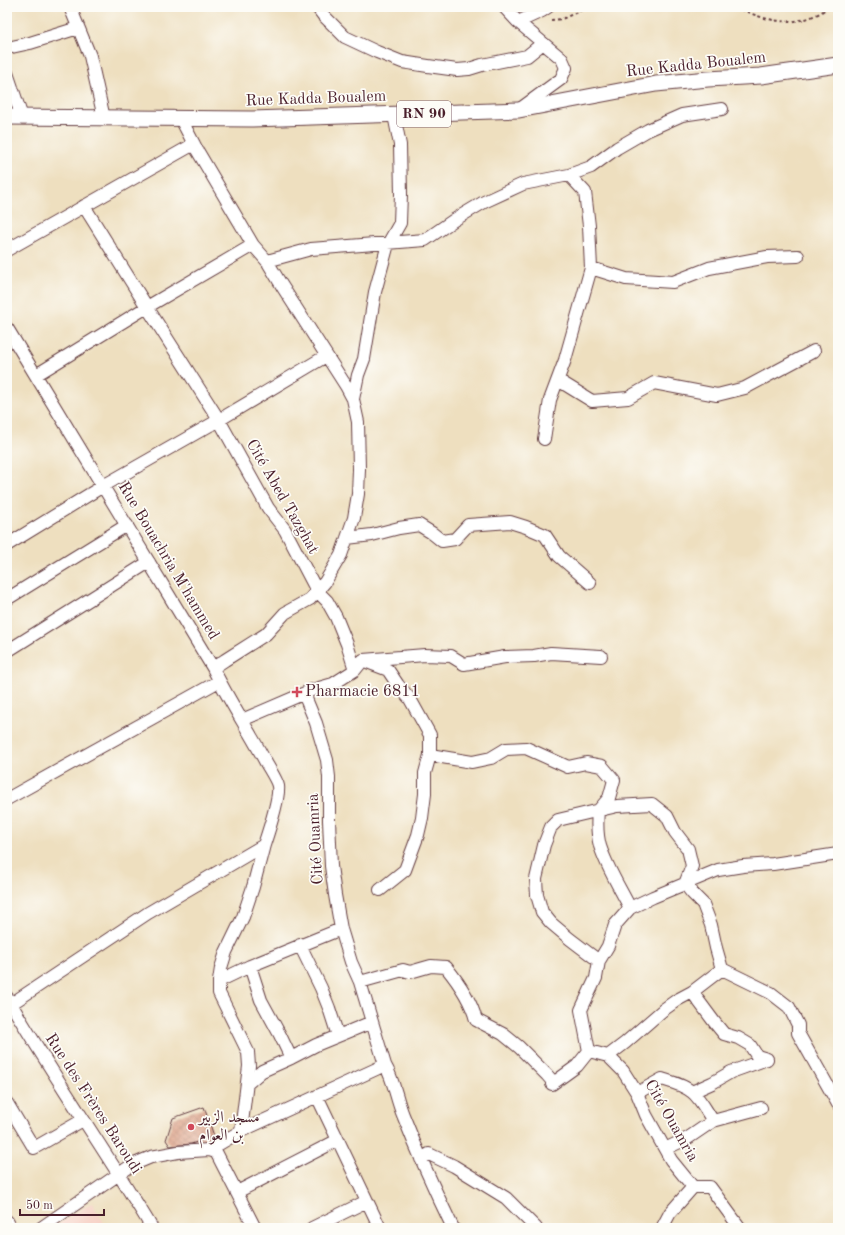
<svg xmlns="http://www.w3.org/2000/svg" width="845" height="1235" font-family="'Old Standard TT',Amiri,serif">
<style>
.built{fill:#f7d1c6}
.building{fill:url(#building-cross-hatch)}
.lines{fill:none;stroke-linecap:round;stroke-linejoin:round}
.minor-casing{stroke:#633c41;stroke-width:14}
.major-casing{stroke:#633c41;stroke-width:17}
.path{stroke:#633c41;stroke-width:2;stroke-dasharray:3 3;stroke-linecap:butt}
.minor{stroke:#fff;stroke-width:12}
.major{stroke:#fff;stroke-width:15}
.poi-dot{fill:#d1495b;stroke:#fdfcf7;stroke-width:1.5}
.labels{text-anchor:middle;dominant-baseline:central;stroke-width:3.5;stroke-linejoin:round;paint-order:stroke}
.shield{fill:#fdfcf7;stroke:#806168;stroke-width:1}
.shield-label{font-size:15px;font-weight:bold;fill:#4a1f2b}
.street-label{font-size:16px;fill:#4a1f2b;stroke:#fdfcf7}
.poi-label{font-size:16px;fill:#4a1f2b;stroke:#fdfcf7;text-anchor:start}
</style>
<defs>
<pattern id="building-cross-hatch" width="8" height="8" patternUnits="userSpaceOnUse"><rect width="8" height="8" fill="#dc9e83"/><path d="M0 0l8 8M0 8l8-8" fill="none" stroke="#b4806b"/></pattern>
</defs>
<rect width="100%" height="100%" fill="#fdfcf7"/>
<filter id="ink" filterUnits="userSpaceOnUse"><feTurbulence type="fractalNoise" baseFrequency=".025" numOctaves="2"/><feDisplacementMap in="SourceGraphic" scale="8" xChannelSelector="R" yChannelSelector="G"/><feConvolveMatrix kernelMatrix="1 2 1 2 8 2 1 2 1" color-interpolation-filters="sRGB"/></filter>
<filter id="wash" filterUnits="userSpaceOnUse"><feTurbulence type="fractalNoise" baseFrequency=".012" numOctaves="4" result="noise"/><feDisplacementMap in="SourceGraphic" scale="16" xChannelSelector="R" yChannelSelector="G"/><feGaussianBlur stdDeviation="0.9" result="paint"/><feColorMatrix in="noise" values="0 0 0 0 0 0 0 0 0 0 0 0 0 0 0 0 0 1.4 0 .05"/><feComposite in="paint" operator="in"/></filter>
<g filter="url(#wash)">
<rect width="100%" height="100%" fill="#eedfbf"/>
<path class="built" d="M92 1203 107 1228H52Z"/>
<g id="blocks">
<path class="building" d="M204 1107 214 1136 191 1144 170 1146 166 1140 173 1118Z"/>
</g>
</g>
<g filter="url(#ink)">
<use href="#blocks" fill-opacity="0" stroke="#633c41" stroke-width="1"/>
<g class="lines">
<g class="minor-casing">
<path id="minor" d="M70 7 90 56 104 118
M317 7 323 15 345 37 377 52 402 62 428 66 457 70 469 69 482 65 527 56 543 43
M504 7 518 22 562 59 566 68 561 79 520 109
M518 22 542 11 548 7
M7 48 30 43 78 28
M7 73 22 117
M181 119 197 150 253 245 267 261 282 286 346 386 353 399 358 422 359 469 358 494 354 518 341 555 325 582 310 599 285 613 266 634 225 660 213 668
M84 206 147 307 219 420 268 508 285 530 317 591 327 601 336 617 347 644 355 670
M7 250 194 144
M267 261 311 249 425 240 454 220 484 202 523 184 569 175 591 167 617 148 648 130 682 115 722 109
M591 268 626 279 673 282 709 268 767 257 798 256
M7 328 213 668C228 700 249 730 265 761 268 767 277 780 278 786 280 797 268 833 264 845L148 913 11 1004
M36 375 147 307 253 245
M558 380 592 401 628 398 654 383 717 395 745 388 814 351
M353 399 358 375 364 359 375 292 388 244 400 223 401 194 400 145 394 115
M544 439 550 400 565 360 591 268 589 226 585 192 569 175
M347 538 372 535 399 528 419 525 432 533 442 541 455 539 468 525 510 522 526 527 545 535 559 556 590 583
M7 545 103 486 219 420 326 356
M7 599 127 525
M9 650 149 562
M367 662 388 670 398 685 410 699 430 735V755L425 773V794L422 818 418 835 405 870 380 890
M304 694 316 723 327 760 329 777V820L331 866 335 895 341 929 351 962 360 982 385 1065C394 1080 396 1098 403 1115 418 1153 435 1191 453 1228
M242 720 312 690 333 684 355 670 363 660 425 655 451 656 464 664 505 657 534 656 551 653 601 656
M430 755 472 762 491 758 506 749 526 748 568 767 586 763 602 766 614 780 609 798 598 811
M7 799 219 681
M598 811C597 822 597 835 600 846 607 868 620 888 630 908
M300 945 321 988 329 1008 338 1036
M599 961 570 939 551 923 542 912 537 895 536 879 544 845 551 827 558 820 617 806 652 804 667 816 675 832 688 849 692 866 685 884 692 893 703 904 711 925 716 948 722 969 771 993 789 1007 798 1025V1033L838 1104
M250 966 261 1000 280 1035 291 1058
M219 981 250 966 341 929
M360 982 403 970 410 972 431 966 446 967C459 983 471 1000 476 1020L503 1034 519 1047 547 1075 553 1082 552 1084 577 1066 589 1051
M692 992 715 1023 724 1034 738 1038 750 1045 757 1056 767 1059
M7 997C53 1076 105 1150 152 1228
M589 1051 581 1010 596 978 599 961 608 946 615 925 630 908 653 897 718 870 743 866 773 864 838 854
M589 1051 608 1056 623 1071 637 1093 646 1115 671 1160 693 1187H710L740 1228
M608 1056 625 1043 663 1010 677 1000 692 992 722 969
M248 1083 262 1071 291 1058 316 1045 372 1022
M692 1092 712 1083 731 1072 767 1059
M637 1093 662 1079C672 1082 684 1085 692 1092 700 1098 707 1112 713 1121
M317 1096 338 1140
M7 1103 34 1148 83 1120
M241 1131 249 1066 248 1052 219 993V981L221 968 226 952 243 917 253 887 264 845
M665 1149 688 1138 713 1121 761 1108
M209 1150 216 1152 255 1228
M421 1159 429 1154 454 1166 506 1198 536 1228
M237 1192 338 1140 380 1228
M7 1221 11 1228
M41 1228 132 1165 151 1157 178 1152 209 1150 241 1131 385 1065
M312 1228 367 1201
M662 1228 670 1213 693 1187"/>
</g>
<g class="major-casing">
<path id="major" d="M7 117 252 119 519 110 656 84 708 79 761 76 838 65"/>
</g>
<path class="path" d="M736 7C768 22 798 30 829 7
M551 20 562 19 588 7"/>
<use href="#minor" class="minor"/>
<use href="#major" class="major"/>
</g>
</g>
<g class="poi-dot">
<path d="M295 686h4v4h4v4h-4v4h-4v-4h-4v-4h4z"/>
<circle cx="191" cy="1127" r="4"/>
</g>
<g class="labels">
<rect class="shield" x="397" y="101" width="54" height="26" rx="3"/>
<g class="shield-label">
<text x="424" y="114">RN 90</text>
</g>
<g class="street-label">
<text transform="translate(696 65) rotate(-6)">Rue Kadda Boualem</text>
<text transform="translate(316 99) rotate(-2)">Rue Kadda Boualem</text>
<text transform="translate(282 497) rotate(60)">Cité Abed Tazghat</text>
<text transform="translate(168 561) rotate(59)">Rue Bouachria M'hammed</text>
<text transform="translate(316 839) rotate(-93)">Cité Ouamria</text>
<text transform="translate(93 1104) rotate(57)">Rue des Frères Baroudi</text>
<text transform="translate(671 1121) rotate(60)">Cité Ouamria</text>
</g>
<g class="poi-label">
<text x="305" y="692">Pharmacie 6811</text>
<text x="199" y="1118">مسجد الزبير<tspan x="199" dy="18">بن العوام</tspan></text>
</g>
</g>
<rect width="845" height="1235" fill="none" stroke="#fdfcf7" stroke-width="24"/>
<path d="M20 1209v6h84v-6" fill="none" stroke="#4a1f2b" stroke-width="2"/>
<text x="26" y="1209" font-size="12" fill="#4a1f2b" stroke="#fdfcf7" stroke-width="3" paint-order="stroke">50 m</text>
</svg>
